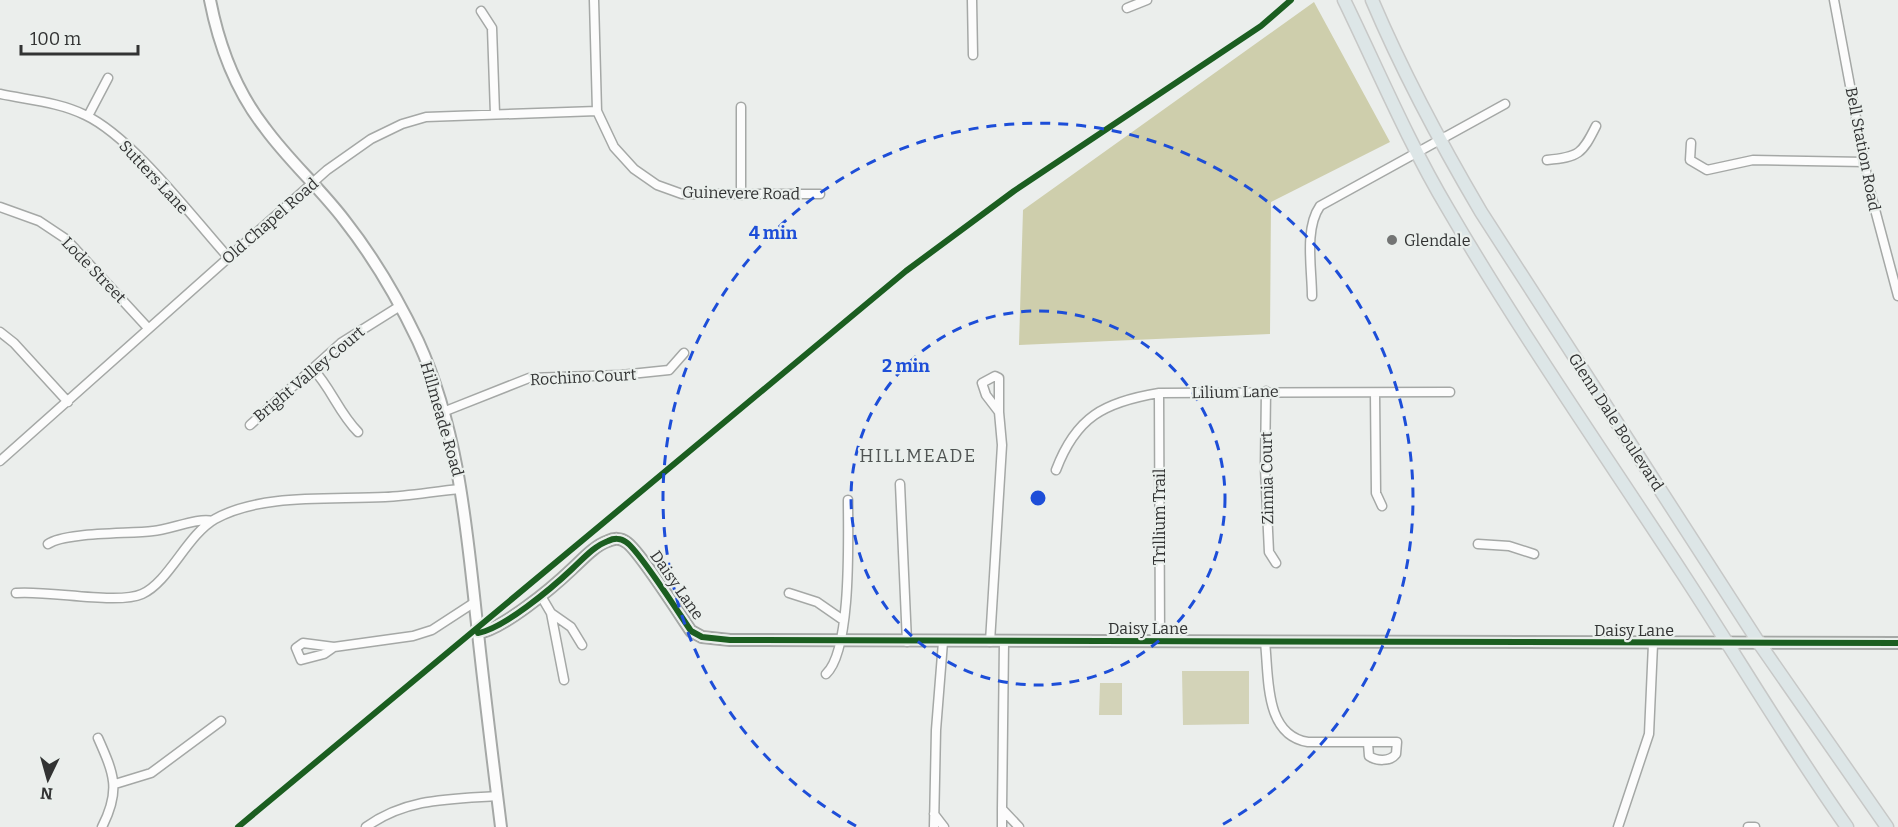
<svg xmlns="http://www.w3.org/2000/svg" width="1898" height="827" font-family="Bitter,serif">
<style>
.green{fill:#d3d3b8}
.forest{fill:#ceceac}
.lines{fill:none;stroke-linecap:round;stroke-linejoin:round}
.minor-casing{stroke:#a5a8a6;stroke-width:11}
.tertiary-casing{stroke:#a5a8a6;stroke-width:14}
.primary-casing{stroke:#c7c8c7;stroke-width:15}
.minor{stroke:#fcfcfc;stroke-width:8}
.tertiary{stroke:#fcfcfc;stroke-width:10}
.primary{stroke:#dde6e7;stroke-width:12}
.cycleway-casing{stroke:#eaefec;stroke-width:10}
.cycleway{stroke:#1b5e20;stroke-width:6}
.ring{fill:none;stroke:#1d4ed8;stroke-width:3;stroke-dasharray:10 8}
.poi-dot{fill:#737474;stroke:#eaefec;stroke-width:2}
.labels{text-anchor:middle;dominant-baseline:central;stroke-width:4.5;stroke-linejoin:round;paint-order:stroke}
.street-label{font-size:16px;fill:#323333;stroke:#eaefec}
.poi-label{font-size:16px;fill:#323333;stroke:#eaefec;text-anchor:start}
.neighbourhood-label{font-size:18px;letter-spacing:1.5px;fill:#4f5352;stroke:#eaefec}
.centre{fill:#1d4ed8;stroke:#eaefec;stroke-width:3}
.ring-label{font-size:18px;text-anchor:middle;font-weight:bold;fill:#1d4ed8;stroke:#eaefec;stroke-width:4.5;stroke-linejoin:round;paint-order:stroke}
</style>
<rect width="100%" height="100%" fill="#ebeeec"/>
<path class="green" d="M1182 671H1249V724L1183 725Z
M1100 683H1122V715H1099Z"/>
<path class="forest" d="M1314 2 1390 142 1271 202 1270 334 1019 345 1023 210Z"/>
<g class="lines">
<g class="minor-casing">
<path id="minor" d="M594 0 597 111 614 147 634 169 657 185 682 194H820
M972 0 973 55
M1834 0 1869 187 1898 296
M1127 8 1147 0
M481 11 492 28 495 114
M0 94C28 100 59 102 85 115 132 137 192 217 228 257
M741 107V195
M88 116 108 78
M1691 143 1690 160 1707 170 1753 160 1865 162
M1547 160C1579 157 1582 154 1596 126
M0 207 39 221 66 239 148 328
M1312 296C1312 269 1304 229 1320 206L1505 104
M0 332 14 343 68 402
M313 369C331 388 339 413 358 432
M995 376 999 378V412L986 395 982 383Z
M1266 391 1265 468 1269 552 1276 563
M1159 393 1160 641
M1375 393 1376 493 1382 506
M443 412 529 378 621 375 669 370 684 353
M250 425 341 343 400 306
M0 461 327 170 371 139 402 124 426 117 597 111
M1056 470C1076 417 1104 402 1159 393L1450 392
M900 484 907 642
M48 544C65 532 129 534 153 531 169 530 199 517 212 521
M1478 544 1509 546 1534 554
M16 593C49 590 117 605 142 594 169 582 187 535 215 519 261 493 333 500 385 497 410 496 436 491 461 489
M789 593 817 602 843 620
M541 596 551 613 564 680
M551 613 571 627 582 645
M990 642 1002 445 999 412
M1265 642C1269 677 1264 735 1308 742H1397L1396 754C1390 762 1376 761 1369 756L1368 743
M303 643 334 647 324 654 301 660 296 648Z
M334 647 413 636 432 630 475 602
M826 674C852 650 848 536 848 500
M98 738C114 774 121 790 102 827
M115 784 151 773 221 721
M1002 809 1004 642
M934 814 944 827
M366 827C406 798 450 799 497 796
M934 827 936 730 943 642
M1002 827V809L1019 827
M1618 827 1649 734 1653 644
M1748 827H1755"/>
</g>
<g class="tertiary-casing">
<path id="tertiary" d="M210 0C219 46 236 91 265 128 289 161 320 188 345 221 374 258 398 299 418 341 460 433 467 534 478 633 485 698 493 762 501 827
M478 633C503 629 552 588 572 569 583 559 594 546 608 541 614 538 621 538 626 542 638 549 680 615 691 631L702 637 730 640 1898 643"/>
</g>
<g class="primary-casing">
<path id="primary" d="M1344 0C1378 70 1408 142 1448 209 1521 334 1604 453 1683 574 1738 658 1789 745 1847 827
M1372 0C1403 73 1441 144 1481 212L1759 643 1887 827"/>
</g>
<use href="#minor" class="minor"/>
<use href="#tertiary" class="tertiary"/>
<use href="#primary" class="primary"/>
<g class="cycleway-casing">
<path id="cycleway" d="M478 633C503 629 552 588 572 569 583 559 594 546 608 541 614 538 621 538 626 542 638 549 680 615 691 631L702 637 730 640 1898 643
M238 827 906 271 1014 191 1261 26 1291 0"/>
</g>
<use href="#cycleway" class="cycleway"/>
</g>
<g class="ring">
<circle cx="1038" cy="498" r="187"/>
<path d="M856 826A375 375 0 1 1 1220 826"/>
</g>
<circle class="poi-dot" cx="1392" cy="240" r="6"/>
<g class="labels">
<g class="street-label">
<text transform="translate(1863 149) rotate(79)">Bell Station Road</text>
<text transform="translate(154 177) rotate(47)">Sutters Lane</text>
<text transform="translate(741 193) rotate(1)">Guinevere Road</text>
<text transform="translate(270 221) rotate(-41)">Old Chapel Road</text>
<text transform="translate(94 270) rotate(46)">Lode Street</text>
<text transform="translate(309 374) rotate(-40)">Bright Valley Court</text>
<text transform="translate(583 377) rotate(-3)">Rochino Court</text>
<text transform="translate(1235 392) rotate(-1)">Lilium Lane</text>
<text transform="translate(442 419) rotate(74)">Hillmeade Road</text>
<text transform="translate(1616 422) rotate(57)">Glenn Dale Boulevard</text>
<text transform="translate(1267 478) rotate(-91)">Zinnia Court</text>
<text transform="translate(1159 517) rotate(-90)">Trillium Trail</text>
<text transform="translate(677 585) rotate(55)">Daisy Lane</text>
<text x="1148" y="628">Daisy Lane</text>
<text x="1634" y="630">Daisy Lane</text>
</g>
<g class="poi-label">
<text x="1404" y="240">Glendale</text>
</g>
<g class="neighbourhood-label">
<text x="918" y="456">HILLMEADE</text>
</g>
</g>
<circle cx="1038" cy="498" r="9" class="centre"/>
<g class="ring-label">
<text x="773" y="239">4 min</text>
<text x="906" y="372">2 min</text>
</g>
<g transform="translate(48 779) rotate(185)" stroke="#eaefec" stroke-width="4.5" paint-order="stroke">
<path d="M0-4.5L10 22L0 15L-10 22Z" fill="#323333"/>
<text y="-9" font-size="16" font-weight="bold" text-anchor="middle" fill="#323333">N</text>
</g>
<path d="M21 45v9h117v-9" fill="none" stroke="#323333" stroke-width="3"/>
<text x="30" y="45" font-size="18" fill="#323333" stroke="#eaefec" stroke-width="4.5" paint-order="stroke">100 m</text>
</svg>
